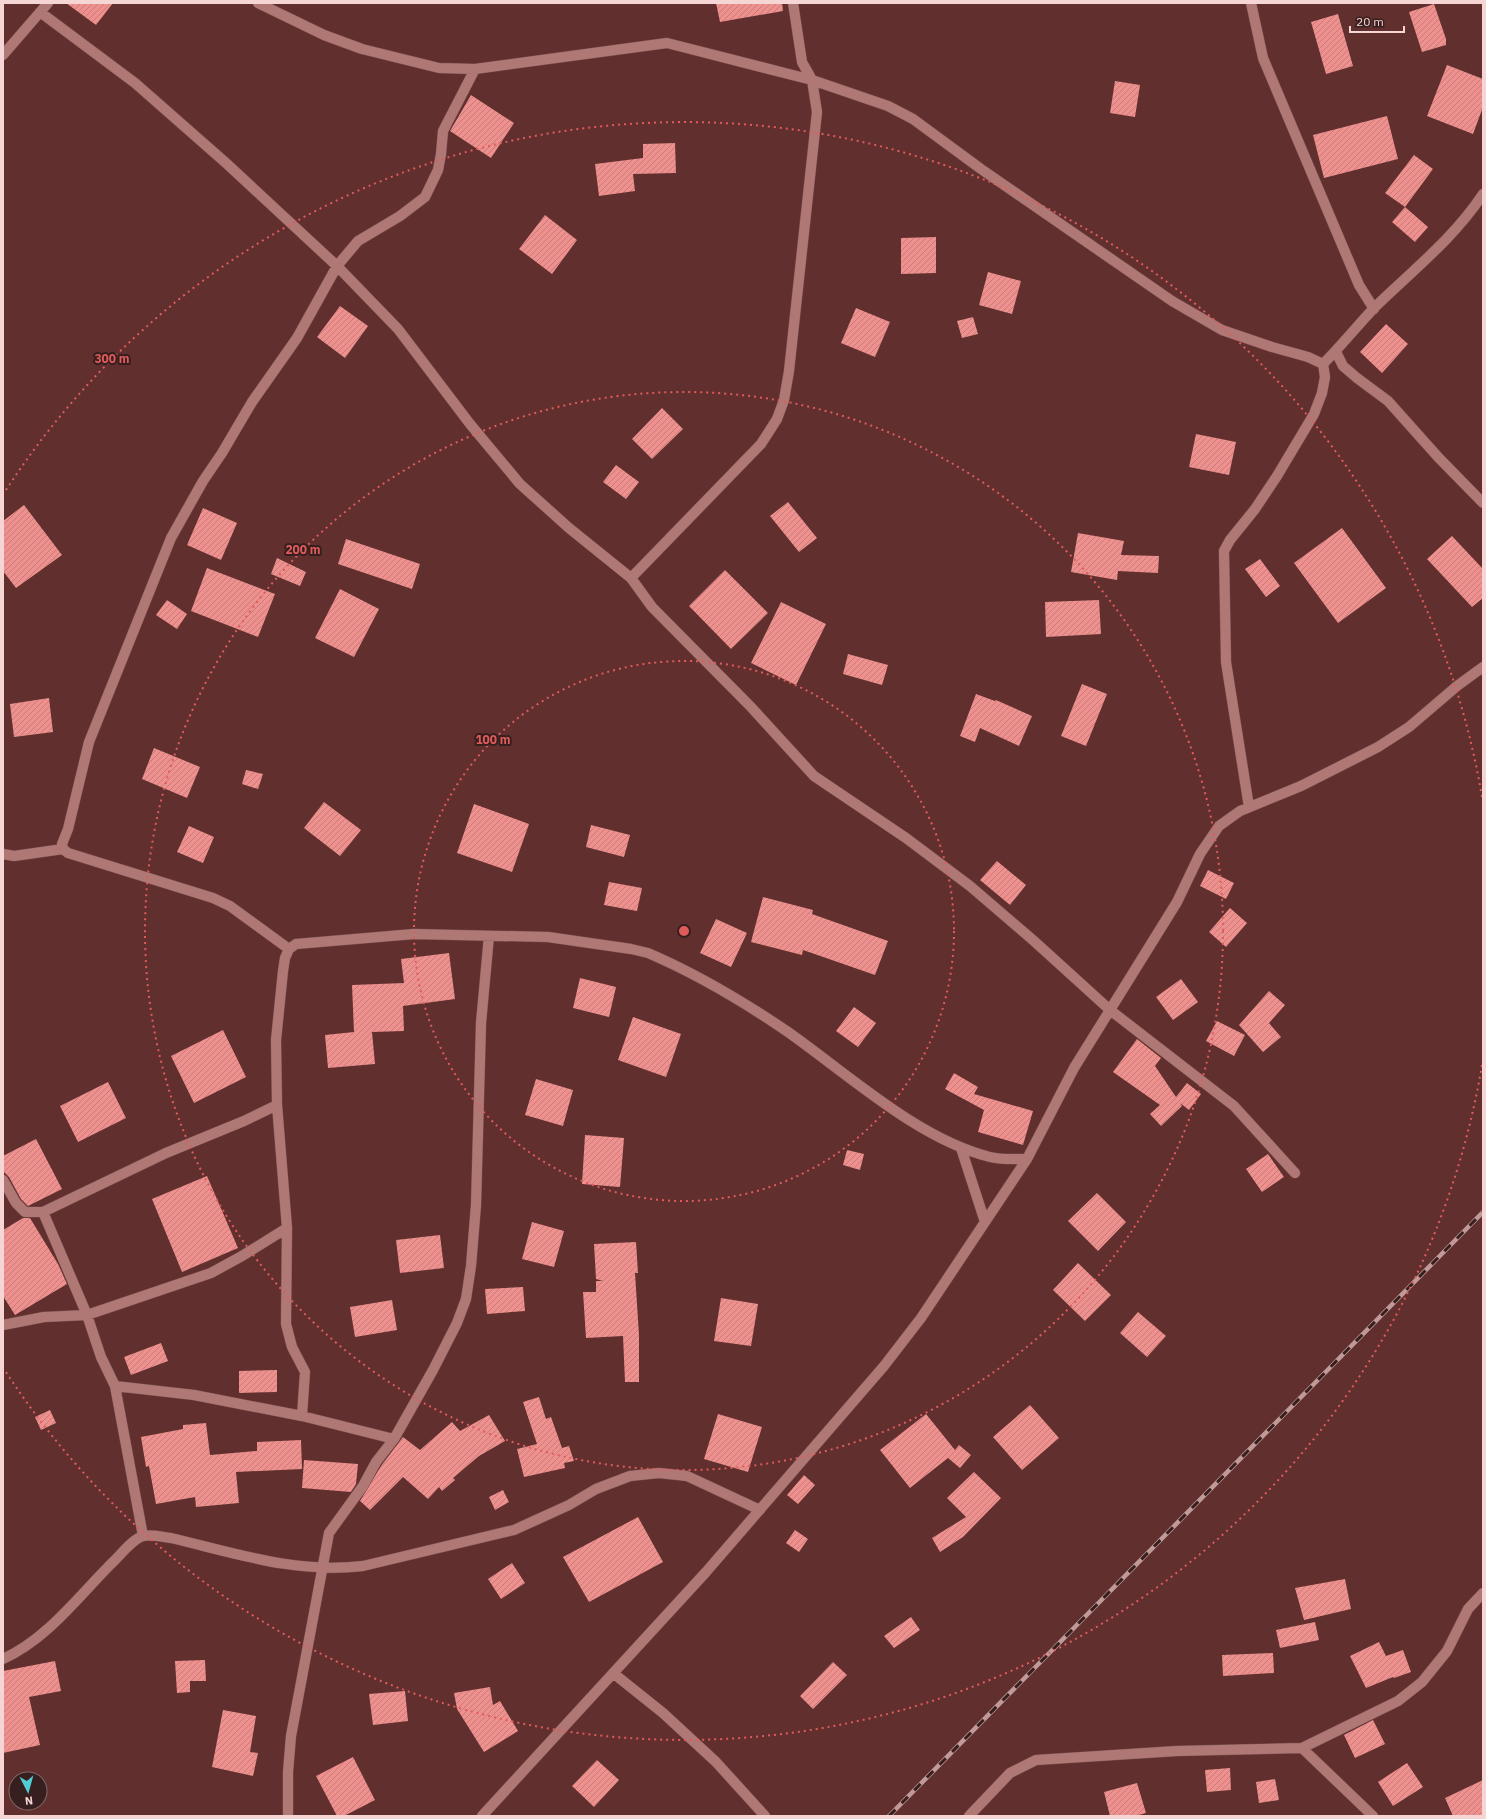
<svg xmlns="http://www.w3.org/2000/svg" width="1486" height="1819" font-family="'IBM Plex Sans',sans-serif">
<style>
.building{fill:url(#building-hatch)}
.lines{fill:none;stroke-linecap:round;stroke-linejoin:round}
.street-casing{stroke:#794f4f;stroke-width:11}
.street{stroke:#b07875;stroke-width:10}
.rail-casing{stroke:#c09a98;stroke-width:4.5}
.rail{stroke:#361f1e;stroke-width:3;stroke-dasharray:9;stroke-linecap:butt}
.ring{fill:none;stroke:#e05c5c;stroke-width:2;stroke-dasharray:2 4}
.centre{fill:#e05c5c;stroke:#361f1e;stroke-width:2}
.ring-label{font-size:12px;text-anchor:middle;font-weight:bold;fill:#e05c5c;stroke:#361f1e;stroke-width:4;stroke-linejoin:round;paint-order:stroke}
</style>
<defs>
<pattern id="building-hatch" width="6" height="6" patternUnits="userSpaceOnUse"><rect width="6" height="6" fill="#ee908d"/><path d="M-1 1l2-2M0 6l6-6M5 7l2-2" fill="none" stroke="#c57c7a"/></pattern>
</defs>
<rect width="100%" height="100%" fill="#602f2e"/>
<path class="building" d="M66 3H113L96 25Z
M716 3H782L783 11 720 22Z
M1434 4 1446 39V45L1422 52 1409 12Z
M1338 14 1353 66 1326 74 1311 22Z
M1447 65 1483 79V107L1473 134 1427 116Z
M1115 81 1140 85 1135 117 1110 113Z
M471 95 514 123 491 158 450 131Z
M1387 116 1398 159 1324 178 1313 135Z
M675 143 676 173 633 174 635 191 599 196 595 164 643 158V144Z
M1414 155 1433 169 1405 207 1385 193Z
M1405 207 1428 227 1415 242 1392 222Z
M545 215 577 240 552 274 519 249Z
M936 237V273L901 274V238Z
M988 272 1021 281 1012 314 979 305Z
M340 306 368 326 345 358 317 337Z
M856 308 890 322 875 357 841 343Z
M973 317 978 334 962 338 957 321Z
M1386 324 1408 344 1382 373 1360 352Z
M662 408 683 429 652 459 632 439Z
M1196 434 1236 442 1229 475 1189 467Z
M616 465 639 482 626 499 603 482Z
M788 502 817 538 799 552 770 516Z
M24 505 62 555 16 588 3 571V521Z
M203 508 237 523 221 560 187 545Z
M1342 528 1386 588 1338 623 1294 563Z
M1078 533 1124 541 1121 555 1159 556 1158 573 1118 571 1117 580 1071 572Z
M1452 536 1483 569V598L1472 607 1427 559Z
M346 539 420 564 412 589 338 564Z
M277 558 306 572 300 586 271 574Z
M1260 559 1280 586 1266 597 1245 569Z
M207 568 275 594 258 637 191 611Z
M725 570 768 613 731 649 689 606Z
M340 589 379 609 354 657 315 638Z
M167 600 187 614 177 629 156 615Z
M1099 600 1101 634 1046 637 1045 602Z
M781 602 826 624 796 685 751 663Z
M848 654 888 665 882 685 843 674Z
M1082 684 1107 694 1086 746 1061 736Z
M976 694 995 701 996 700 1032 716 1019 746 980 728 975 742 960 736Z
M49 698 53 732 14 737 10 704Z
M154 748 200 767 187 798 142 779Z
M246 770 263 774 258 789 242 784Z
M324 802 361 830 340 856 304 828Z
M474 804 529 824 512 872 457 853Z
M591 825 630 835 624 857 586 847Z
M189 826 214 837 203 863 177 852Z
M997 861 1026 885 1010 905 980 880Z
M1208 870 1234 883 1226 899 1200 886Z
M609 882 642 888 637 911 604 905Z
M763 897 813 910 812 914 888 941 875 975 803 950 802 955 751 942Z
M1230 908 1247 923 1226 947 1209 932Z
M716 919 747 933 731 967 700 953Z
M449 953 455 999 403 1006 404 1031 372 1032 375 1064 328 1068 325 1035 354 1032 352 985 404 983 401 959Z
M580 978 616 987 609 1017 573 1008Z
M1181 979 1198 1002 1173 1020 1156 997Z
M1269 991 1285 1005 1269 1023 1281 1037 1263 1052 1239 1025Z
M854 1007 876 1023 858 1047 836 1031Z
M633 1017 681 1034 666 1077 618 1060Z
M1217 1021 1245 1035 1234 1056 1206 1041Z
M223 1030 246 1077 194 1103 171 1056Z
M1137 1039 1161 1058 1155 1066 1176 1097 1187 1083 1201 1094 1189 1110 1180 1103 1182 1106 1161 1126 1150 1114 1160 1105 1113 1072Z
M954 1073 978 1087 974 1094 1033 1111 1023 1145 978 1132 984 1110 945 1089Z
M536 1079 573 1090 563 1126 525 1115Z
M108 1082 126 1118 78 1142 60 1106Z
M585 1135 624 1138 620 1187 582 1184Z
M36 1139 62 1189 28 1206 21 1199 9 1177 3 1171V1156Z
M847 1150 864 1154 860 1170 843 1165Z
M1268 1154 1284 1177 1262 1192 1246 1169Z
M207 1176 238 1248 182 1272 152 1199Z
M1097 1193 1126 1222 1098 1251 1068 1221Z
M23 1218H30L58 1264 67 1284 15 1315 3 1296V1230Z
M532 1222 564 1231 554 1267 522 1259Z
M440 1235 444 1268 400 1273 396 1240Z
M636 1242 638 1273H635L639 1335V1382H625L623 1336 586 1338 583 1292H596V1281H603L596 1279 594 1244Z
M1078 1263 1111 1295 1085 1321 1053 1290Z
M523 1287 525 1311 487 1314 485 1289Z
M721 1298 758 1304 751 1346 714 1341Z
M392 1300 397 1330 355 1337 350 1307Z
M1138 1312 1166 1336 1147 1357 1120 1333Z
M161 1343 168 1361 131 1375 124 1357Z
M277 1370V1392L239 1393V1371Z
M539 1397 546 1419 551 1417 562 1448 569 1446 574 1461 564 1463 565 1468 524 1477 517 1449 537 1444 523 1402Z
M1030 1405 1059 1438 1022 1470 993 1437Z
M50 1410 56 1423 41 1430 35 1417Z
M718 1414 762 1427 748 1472 704 1459Z
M926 1414 955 1450 959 1445 971 1455 960 1468 948 1458 910 1488 880 1450Z
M489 1415 505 1441 479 1456 453 1478 455 1480 442 1491 439 1487 428 1499 403 1477 370 1510 360 1501 381 1466 403 1437 420 1450 452 1422 460 1431Z
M206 1423 210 1455 257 1451V1442L301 1440 302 1469 236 1472 239 1503 196 1507 195 1497 156 1504 149 1466 146 1467 141 1437 183 1429V1425Z
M304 1460 358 1464 356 1484 351 1492 302 1488Z
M974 1472 1001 1498 963 1537 940 1552 932 1538 966 1517 947 1498Z
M804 1475 815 1485 798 1504 787 1495Z
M503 1490 509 1502 495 1510 489 1497Z
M638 1517 663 1562 589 1602 563 1557Z
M795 1530 808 1539 799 1552 786 1543Z
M512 1563 525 1583 501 1599 488 1579Z
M1345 1579 1351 1609 1304 1620 1295 1588Z
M911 1617 920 1630 894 1648 884 1636Z
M1315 1622 1319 1640 1280 1648 1276 1630Z
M1379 1642 1386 1656 1403 1650 1411 1672 1394 1678 1393 1677 1366 1688 1350 1656Z
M1273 1653 1274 1673 1223 1676 1222 1655Z
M205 1660 206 1681H190V1692L177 1693 175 1661Z
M55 1661 61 1691 29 1697 40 1745 3 1753V1671Z
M833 1662 847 1675 813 1709 800 1696Z
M490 1687 493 1705 500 1701 518 1731 484 1752 457 1709 454 1693Z
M405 1691 408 1721 373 1725 369 1694Z
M223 1710 256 1716 250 1752 258 1753 253 1776 212 1767Z
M1373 1720 1385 1744 1355 1758 1344 1735Z
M353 1757 375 1800 344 1816H337L316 1776Z
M597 1760 619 1780 594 1807 572 1786Z
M1407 1763 1423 1787 1393 1806 1378 1782Z
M1230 1768 1231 1790 1207 1792 1205 1770Z
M1275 1779 1279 1800 1259 1803 1256 1782Z
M1483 1780V1816H1453L1445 1798Z
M1137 1783 1146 1813 1135 1816H1110L1104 1792Z"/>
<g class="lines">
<g class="street-casing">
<path id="street" d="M258 3 324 35 362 49 439 68 475 69 667 43 812 80 888 106 913 119 981 169 1172 301 1222 330 1272 347 1308 357 1323 364
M1251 3 1263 58 1359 285 1374 309
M40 12 135 83 226 163 337 266 398 329 470 424 520 484 569 528 631 578 652 607 751 707 814 776 906 838 970 886 1034 941 1110 1010 1234 1106 1295 1173
M3 55 48 3
M1336 352 1343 366 1357 378 1388 401 1438 457 1483 503
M1323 364C1341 346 1357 326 1375 307 1412 271 1454 238 1483 194
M631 578 761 444 777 419 784 400 789 371 817 112 812 80 802 62 793 3
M1249 807 1226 662 1224 551 1230 540 1255 509 1277 476 1314 414 1322 393 1325 377 1323 364
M3 854 14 856 63 849
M289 949 230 906 213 898 68 853 63 849 62 844 68 829 89 742 171 538 203 481 222 453 252 402 297 338 337 266 358 241 400 216 425 197 438 170 441 154 443 131 475 69
M961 1148 985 1222
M3 1180 16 1203 25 1212H43L166 1153 244 1121 277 1105 276 1040 283 971 285 958 289 949 296 944 414 934 548 937 631 949 648 953C697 974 744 1002 788 1032 849 1075 918 1139 990 1157 1002 1160 1015 1159 1027 1159
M43 1212 87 1315 101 1357 115 1386 194 1395 302 1416 394 1439
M287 1228 286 1324 292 1347 305 1372 302 1416
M3 1325 44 1317 87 1315 211 1273 242 1256 287 1228 277 1105
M115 1386 143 1536
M3 1659C49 1638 80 1594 115 1560 123 1552 133 1539 143 1536 152 1534 162 1537 171 1538 235 1553 296 1574 363 1566L514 1530 569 1505 596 1489 630 1476 659 1473 687 1476 760 1510
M613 1673 663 1713 716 1762 765 1816
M1302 1748 1373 1816
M288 1816V1772L291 1736 329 1533 363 1486 376 1462 394 1439 433 1370 457 1323 466 1299 471 1266 476 1205 481 1023 489 936
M482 1816 706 1572 884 1366 921 1318 1027 1159 1074 1068 1177 902 1200 854 1219 826 1240 811 1301 786 1378 747 1409 727 1457 686 1483 667
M969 1816 1010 1773 1036 1760 1177 1751 1302 1748 1398 1701 1422 1682 1447 1651 1468 1609 1483 1593"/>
</g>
<use href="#street" class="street"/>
<g class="rail-casing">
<path id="rail" d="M889 1816 1483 1212"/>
</g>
<use href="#rail" class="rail"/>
</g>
<g class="ring">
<circle cx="684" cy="931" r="270"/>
<circle cx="684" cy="931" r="539"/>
<path d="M1482 1065A809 809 0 0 1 6 1372M6 490A809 809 0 0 1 1482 797"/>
</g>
<circle cx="684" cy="931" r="6" class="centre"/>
<g class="ring-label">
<text x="112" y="363">300 m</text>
<text x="303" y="554">200 m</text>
<text x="493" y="744">100 m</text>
</g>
<rect width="1486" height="1819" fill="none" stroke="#f6d6d4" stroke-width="8"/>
<g transform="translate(28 1791) rotate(174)"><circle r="19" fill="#361f1e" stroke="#836867"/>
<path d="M0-3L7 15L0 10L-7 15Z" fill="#51ccd5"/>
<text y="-6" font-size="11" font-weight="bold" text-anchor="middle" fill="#f6d6d4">N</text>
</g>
<path d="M1350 26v6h54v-6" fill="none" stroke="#f6d6d4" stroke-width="2"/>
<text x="1356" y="26" font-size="12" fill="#f6d6d4" stroke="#361f1e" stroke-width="3" paint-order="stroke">20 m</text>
</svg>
